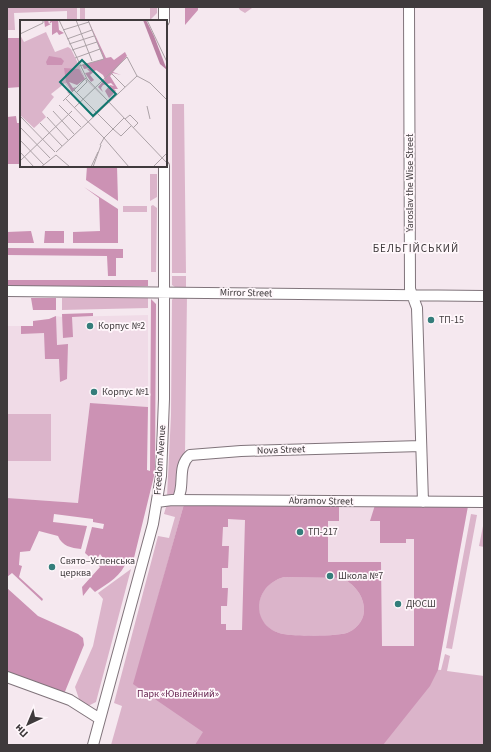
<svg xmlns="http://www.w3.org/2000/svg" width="491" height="752" font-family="'Source Sans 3',sans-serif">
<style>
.built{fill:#f0dbe7}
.green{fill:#dbb4ca}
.forest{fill:#cc92b4;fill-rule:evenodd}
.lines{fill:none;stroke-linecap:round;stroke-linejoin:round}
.minor-casing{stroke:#80747b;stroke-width:12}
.minor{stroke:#fff;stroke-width:10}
.poi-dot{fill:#347d7b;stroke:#fff7fb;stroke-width:1.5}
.labels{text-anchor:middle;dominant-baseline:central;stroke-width:3.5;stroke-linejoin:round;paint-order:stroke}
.street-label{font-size:10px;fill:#3f3a3c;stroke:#fff7fb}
.poi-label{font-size:10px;fill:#3f3a3c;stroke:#fff7fb;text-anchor:start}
.park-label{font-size:10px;fill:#601c4a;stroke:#fff7fb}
.neighbourhood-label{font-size:11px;letter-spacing:1px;fill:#3f3a3c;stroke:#fff7fb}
.inset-road{fill:none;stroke:#aca2a7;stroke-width:1}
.view{fill:#0f766e;fill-opacity:0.15;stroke:#0f766e;stroke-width:2}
.inset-edge{fill:none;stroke:#3f3a3c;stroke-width:2}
</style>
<rect width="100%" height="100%" fill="#f5e8ef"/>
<path class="built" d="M148 315V407L90 403 78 503 7 498V326H33V321L49 319 56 316 62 317Z
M204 504 468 506 438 670 208 646Z"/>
<path class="green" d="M7 7H77V21H67V11L14 13 15 30H7Z
M80 7H85V21H80Z
M150 7H157V13L150 20Z
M238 7H252V8L245 13 240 10Z
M172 104H184L186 273H172Z
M150 174H157V197L150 201Z
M153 205 157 208 156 272H151V206Z
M123 206H147V212H123Z
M172 276H186V289H178L172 285Z
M187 295 185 454 176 495 167 497 171 415 172 300 174 296Z
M148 297V308L62 310V298Z
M8 414H51V461H8Z
M169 504H184L147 637 208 646 441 670 445 654 450 656 447 671 484 676V745H111L122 706 114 703 158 536 169 538 175 517 164 514 166 507Z
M471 514 477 515 452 649 446 648Z
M484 521V547L479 546Z
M131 569 96 702 88 706 80 702 75 687 93 646 103 599 98 593Z
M284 577 341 578C364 587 375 619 349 632 339 637 294 636 283 634 249 627 252 586 284 577Z"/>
<path class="forest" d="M185 7H198V10L185 25Z
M7 38H21V87L7 88Z
M16 116 17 123H21V164H7V117Z
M87 166H117L118 201 86 180Z
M84 187 118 209V243H73V232L100 231 99 198Z
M31 231 34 243H7V232Z
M45 231H64V243H44Z
M7 248 123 249V258H116V276H108L107 256 7 255Z
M7 280H148V286H7Z
M31 298H56V310H33Z
M151 299 156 304 155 472 133 562 127 560C122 576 108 583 95 592L90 587 83 596 82 587 100 567 96 563 103 558 100 554 95 562 85 553 92 527 103 529 104 524 93 522V519L54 514 53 522 87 526 81 549C71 548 62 546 58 536L39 531 30 551 20 552 19 565 22 566 19 577 43 599 42 601 12 573 7 577V498L78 503 90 403 148 407 147 470 150 471Z
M93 313V316L72 317 73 337 63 338 62 314Z
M56 316 57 345 68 344 67 379 60 382 59 359H45L44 333 21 334V326H33V321L49 319Z
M184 504 339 505V521H328V562H381L382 646H414V539H406V543H380V521H370L375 505 468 506 438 670 430 686 383 745H195L203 732 133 684ZM228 519 245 520 242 630H226V624H221V606H227L228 588H222V568H228L229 546H222L223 527H228ZM284 577 341 578C364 587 375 619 349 632 340 637 294 636 283 634 250 627 252 586 284 577Z
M7 588 38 616 78 634 83 638 84 645 64 694 7 675Z"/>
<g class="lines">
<g class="minor-casing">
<path id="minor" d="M409 7 410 289 417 308 423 502
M164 21V7
M7 291 484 296
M177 500C186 486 176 467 190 455L241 451 421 446
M157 502 172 500 484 502
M7 677 70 700 100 719
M93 745 153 524 161 476 164 399V166"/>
</g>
<use href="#minor" class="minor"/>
</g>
<g class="poi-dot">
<circle cx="431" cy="320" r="4"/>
<circle cx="90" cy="326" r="4"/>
<circle cx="94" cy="392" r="4"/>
<circle cx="300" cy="532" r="4"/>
<circle cx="52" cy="567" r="4"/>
<circle cx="330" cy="576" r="4"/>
<circle cx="398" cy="604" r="4"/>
</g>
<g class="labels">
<g class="street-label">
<text transform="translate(410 183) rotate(-90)">Yaroslav the Wise Street</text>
<text transform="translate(246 293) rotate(1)">Mirror Street</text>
<text transform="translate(281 450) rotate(-2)">Nova Street</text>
<text transform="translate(160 460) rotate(-86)">Freedom Avenue</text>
<text transform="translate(321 501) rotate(1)">Abramov Street</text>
</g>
<g class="poi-label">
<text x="439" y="320">ТП-15</text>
<text x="98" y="326">Корпус №2</text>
<text x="102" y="392">Корпус №1</text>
<text x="308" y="532">ТП-217</text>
<text x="60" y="561">Свято–Успенська<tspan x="60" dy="12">церква</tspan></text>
<text x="338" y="576">Школа №7</text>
<text x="406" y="604">ДЮСШ</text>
</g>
<g class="park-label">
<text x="178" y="694">Парк «Ювілейний»</text>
</g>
<g class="neighbourhood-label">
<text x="416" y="248">БЕЛЬГІЙСЬКИЙ</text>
</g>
</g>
<g transform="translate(20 20)">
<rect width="147" height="147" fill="#f5e8ef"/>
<path d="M26 12 35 32 48 27 51 29 65 58 83 77 65 59 61 52 46 63 51 72 49 74 47 72 50 70 45 63 31 74 34 77 22 92 26 97 14 108 0 95V15L4 22Z" fill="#dbb4ca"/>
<path d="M24 0H28L29 4 31 0H38L39 10 44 13 39 15 37 12 32 15V2L29 4H31L25 7ZM68 0 86 38 91 37 94 40 105 32 107 36 93 52 101 55 93 53 90 56 98 69H94L96 71 89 78 85 71 90 65 94 66 91 63 83 65 81 68 83 72 78 67 85 59 83 55 76 50 70 55 74 60 71 62 65 53 70 52 67 49 70 48 64 49 62 45 84 39ZM29 36 41 38 44 41 42 45H27L26 42ZM44 48 59 49 65 59 57 65 49 62 53 68 56 67 52 72 46 62Z" fill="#cc92b4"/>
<path d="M123 0H126L134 16 147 50 140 44Z" fill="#bb82a4"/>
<path class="inset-road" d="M39 0 67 59 147 143M56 0 72 41M127 0 147 42M43 10 69 2M0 14 23 3V0M47 19 72 10M49 24 74 16M52 30 77 22M55 38 80 29M59 46 84 39 68 0M91 53 105 67M130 63 147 80M54 70 93 109M57 72 67 62 66 60M45 78 84 118M43 81 66 58M39 85 61 107M127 86 130 99M54 88 107 37 117 56 130 63M33 91 54 114M0 96 35 132M27 97 48 120M105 99 110 95 118 103 113 108M20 103 42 126M0 107 30 138M93 109 101 116 111 106M84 118 109 147M0 120 24 145M80 125 84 118 104 98M0 132 14 147M36 132 117 56M0 141 52 91M21 147 36 135 50 147M71 147 78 132M73 147 81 125M133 147 147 133"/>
<path class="view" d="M62 40 96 74 73 96 40 62Z"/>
<rect width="147" height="147" class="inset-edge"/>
</g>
<rect width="491" height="752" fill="none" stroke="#3f3a3c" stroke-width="16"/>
<g transform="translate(28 724) rotate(224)" stroke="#fff7fb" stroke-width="3" paint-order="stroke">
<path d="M0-3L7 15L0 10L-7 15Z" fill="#3f3a3c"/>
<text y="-6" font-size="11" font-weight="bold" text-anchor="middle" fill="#3f3a3c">Пн</text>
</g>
</svg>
